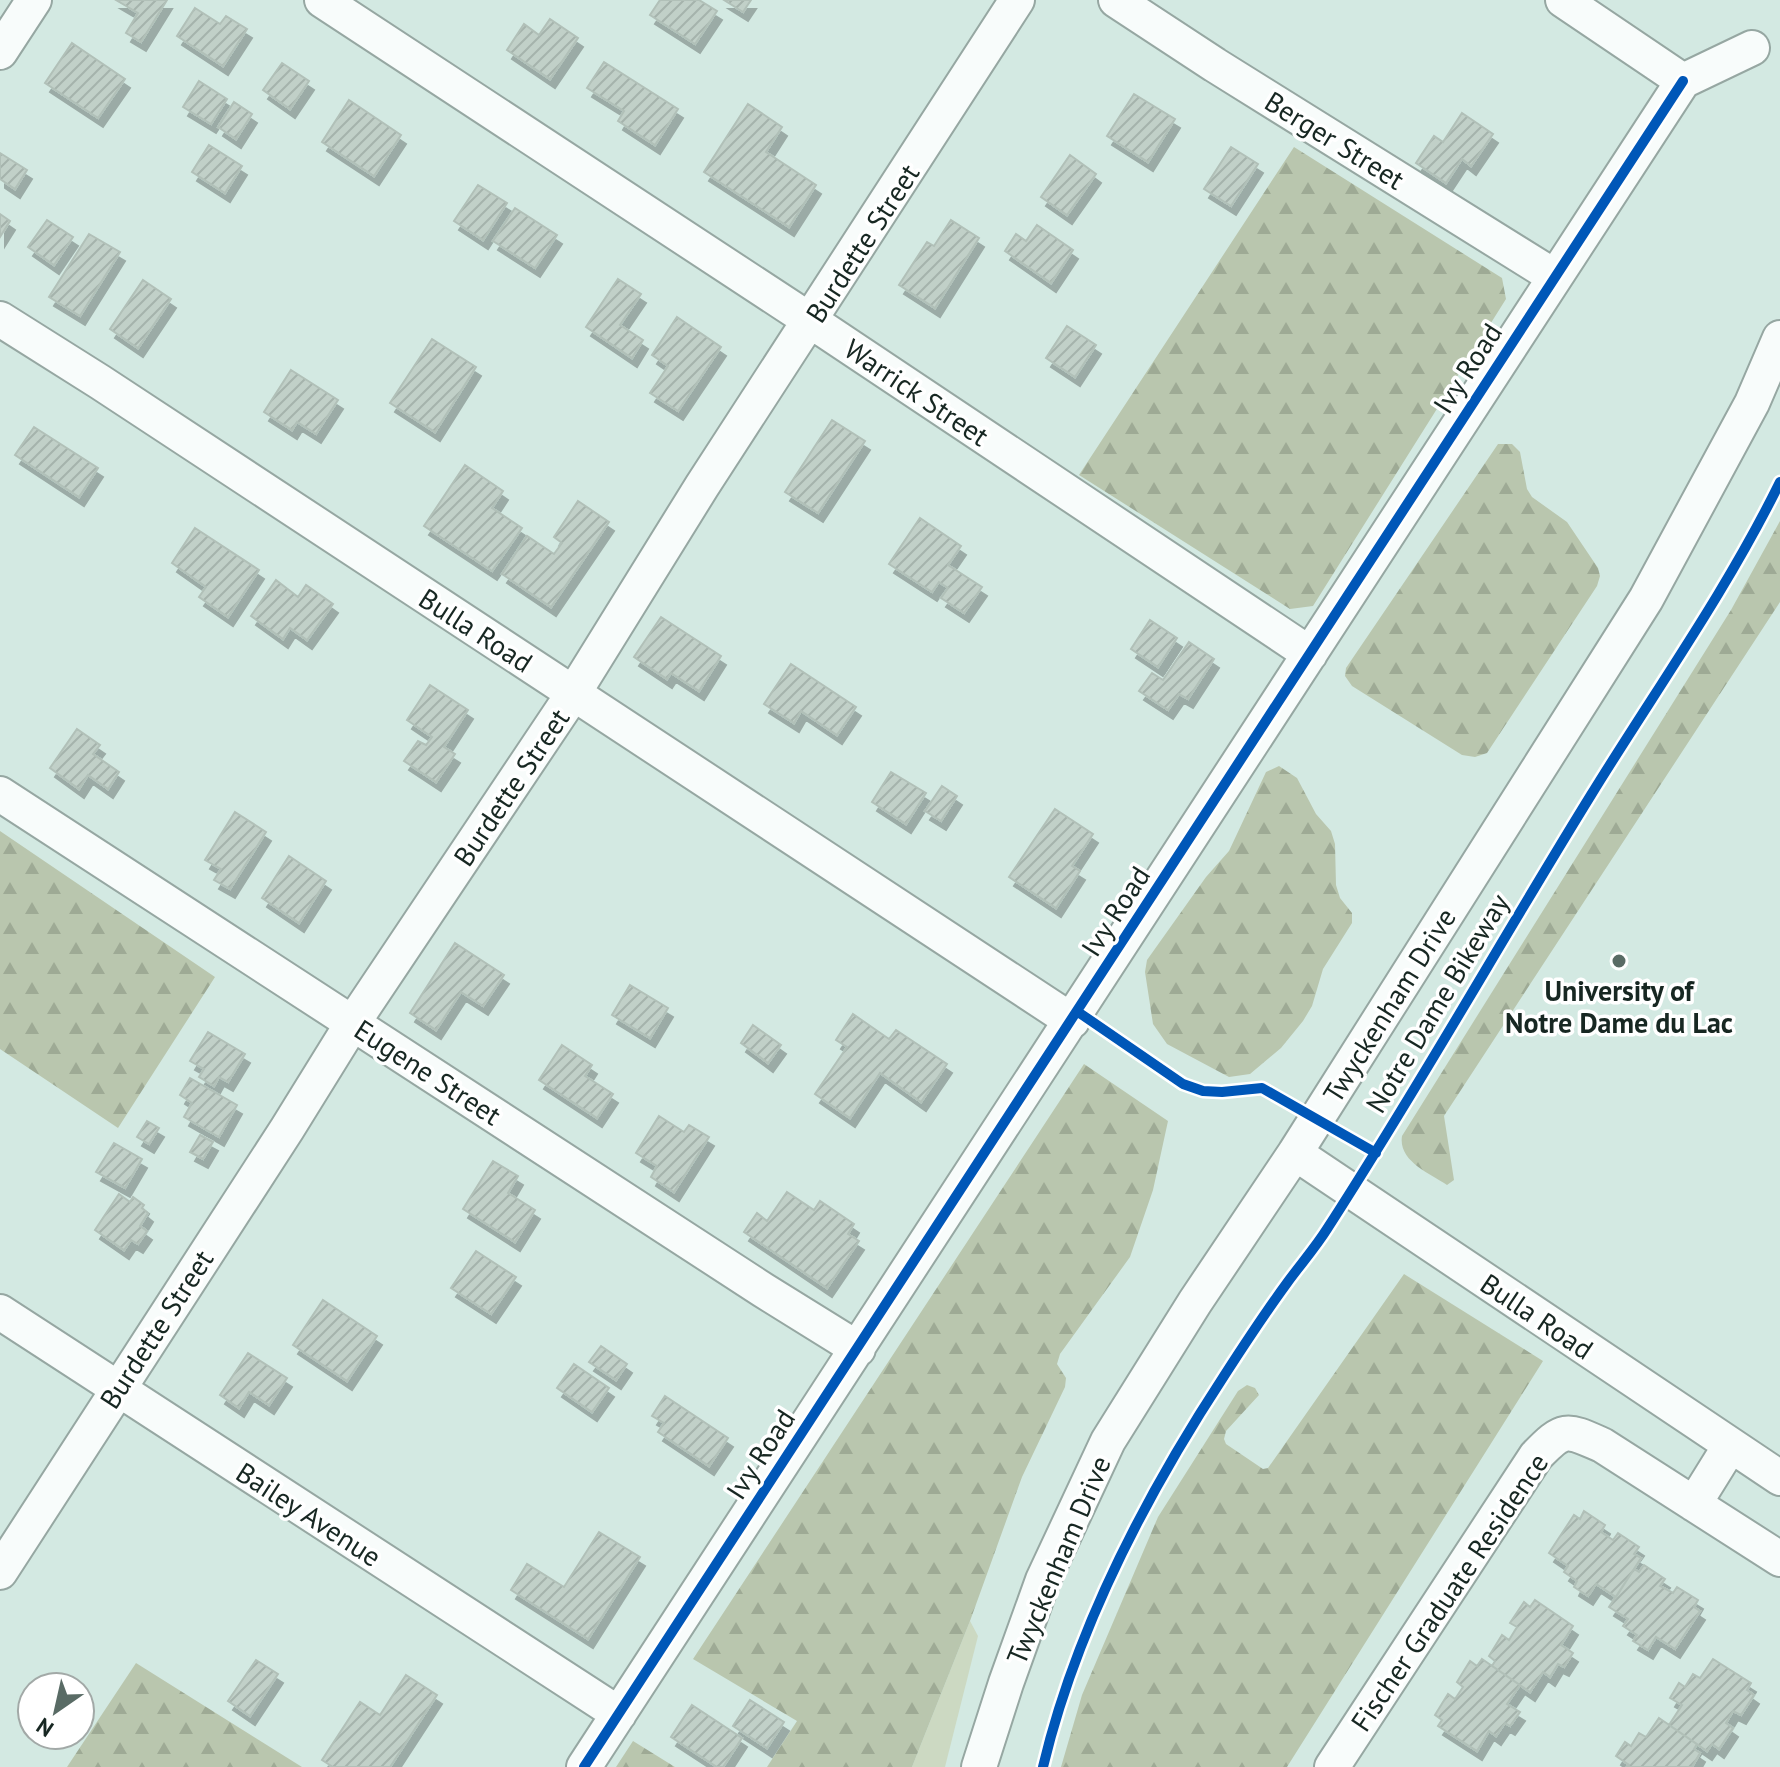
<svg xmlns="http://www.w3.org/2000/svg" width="1780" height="1767" font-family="'PT Sans',sans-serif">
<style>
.green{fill:#ccd9c2}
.forest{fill:url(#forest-firs)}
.building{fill:url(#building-hatch);stroke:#b1c0b8;stroke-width:2;filter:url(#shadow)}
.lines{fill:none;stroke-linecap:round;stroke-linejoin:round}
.minor-casing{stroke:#96a7a2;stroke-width:38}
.minor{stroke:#f8fcfb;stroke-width:34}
.cycleway-casing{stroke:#fff;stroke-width:15}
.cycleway{stroke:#0057b8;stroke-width:10}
.poi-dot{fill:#596b65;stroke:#fff;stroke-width:3}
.labels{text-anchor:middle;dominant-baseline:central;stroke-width:7;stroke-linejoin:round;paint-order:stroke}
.street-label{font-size:28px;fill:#172722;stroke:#fff}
.poi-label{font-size:28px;font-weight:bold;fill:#172722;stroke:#fff}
</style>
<defs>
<pattern id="forest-firs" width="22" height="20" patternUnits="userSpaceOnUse" patternTransform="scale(2)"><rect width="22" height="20" fill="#b9c6ae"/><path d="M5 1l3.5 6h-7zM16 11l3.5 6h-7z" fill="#9eaa95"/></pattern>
<pattern id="building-hatch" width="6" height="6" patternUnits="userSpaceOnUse" patternTransform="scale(2)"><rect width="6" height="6" fill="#c1d0c8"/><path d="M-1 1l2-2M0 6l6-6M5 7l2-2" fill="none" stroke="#a5b3ac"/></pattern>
<filter id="shadow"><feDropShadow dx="5" dy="9" stdDeviation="0" flood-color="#0004"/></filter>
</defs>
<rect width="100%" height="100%" fill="#d3e9e2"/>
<path class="green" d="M970 1621 978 1636 945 1767H912Z"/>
<path class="forest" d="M1294 147 1502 278 1506 299 1313 606 1290 609 1079 475Z
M1498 444H1512L1520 452 1527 489 1532 497 1567 522 1598 568 1600 576 1597 586 1487 753 1475 757 1462 755 1352 686 1345 676 1346 668Z
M1780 521V602L1444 1116 1454 1180 1447 1185C1429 1173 1398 1161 1402 1136L1731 610Z
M1279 766 1297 778 1316 814 1331 831 1335 844 1336 885 1340 898 1352 913V923L1323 969 1312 1006 1303 1021 1281 1048 1250 1074 1229 1077 1167 1044 1153 1024 1145 972 1147 960 1206 877 1229 851 1266 772Z
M0 831 215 977 118 1128 0 1049Z
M1084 1064 1168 1121 1153 1190 1130 1257 1060 1354 1057 1364 1066 1378 1065 1387 1022 1477 970 1621 912 1767H767L797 1721 693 1659Z
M1404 1274 1543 1361 1287 1767H1061L1082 1695 1158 1517 1238 1391 1247 1385 1255 1388 1259 1395 1226 1431 1224 1439 1226 1444 1263 1469 1268 1468Z
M136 1663 302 1767H67Z
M633 1741 675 1767H616Z"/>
<path class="building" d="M116 0H167L141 42 126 33 138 13Z
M660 0H699L717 11 695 44 650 15Z
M724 0H751L743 12Z
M195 8 220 24 226 16 247 29 223 66 177 36Z
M550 19 578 38 550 79 507 50 524 24 539 35Z
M72 43 125 79 98 118 45 83Z
M604 62 678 109 655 145 618 121 624 111 587 88Z
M282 63 309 81 290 109 263 90Z
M199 81 227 99 211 124 183 107Z
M1134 94 1175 119 1148 162 1107 136Z
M349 100 401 135 374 176 322 142Z
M234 102 252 114 236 139 218 127Z
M748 104 782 127 766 152 816 185 789 227 704 172Z
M1462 113 1493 134 1471 166 1462 159 1446 183 1416 163 1434 136 1443 142Z
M209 145 242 166 225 193 192 172Z
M1231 147 1258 164 1231 206 1204 189Z
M0 153 27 170 15 189 0 179Z
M1070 155 1096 174 1067 215 1041 197Z
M478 185 507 203 483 240 454 221Z
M515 208 557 235 535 268 493 241Z
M0 214 10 221 0 237Z
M47 220 73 237 54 265 28 247Z
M951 220 979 238 935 308 899 285 927 242 934 246Z
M1037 225 1073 250 1051 283 1005 251 1016 234 1026 241Z
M89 234 120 252 80 316 49 297Z
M618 279 641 294 620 325 643 340 632 358 586 327Z
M143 280 171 299 138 348 110 329Z
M677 317 721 347 678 411 650 393 668 366 652 355Z
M1067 326 1096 345 1075 377 1046 358Z
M432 339 476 367 435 432 390 403Z
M291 370 338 400 316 434 297 422 292 430 264 412Z
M832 420 865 441 818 513 785 492Z
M34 427 98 468 79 497 15 455Z
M465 465 503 491 492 508 522 528 492 571 424 526Z
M578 501 609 522 551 607 502 574 527 536 554 554 562 543 554 537Z
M920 518 961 546 948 565 982 587 964 613 941 598 948 588 939 582 932 592 889 564Z
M195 528 259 570 228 617 199 597 206 587 172 563Z
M276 580 298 597 306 585 333 604 307 640 290 628 283 639 251 616Z
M661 617 721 656 699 691 671 673 667 679 634 657Z
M1150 620 1177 638 1158 667 1131 649Z
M1189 642 1214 659 1188 699 1179 694 1168 710 1139 691 1152 673 1163 680Z
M791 664 856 707 837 735 801 711 794 723 764 704Z
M430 685 468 710 444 747 455 754 436 782 404 761 418 741 426 745 432 737 407 720Z
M77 729 100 745 93 754 119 772 108 789 88 775 79 789 50 768Z
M891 772 926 793 906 824 872 802Z
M942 786 957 796 941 821 925 811Z
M1055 809 1093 834 1072 866 1080 871 1056 908 1009 877Z
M235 812 266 832 230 889 214 880 221 869 205 860Z
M289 856 326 881 299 923 262 898Z
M455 943 504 975 483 1006 461 992 436 1030 410 1013Z
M630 985 668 1008 650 1038 612 1015Z
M853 1014 889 1039 896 1030 947 1064 921 1102 880 1073 850 1118 815 1094 847 1047 836 1040Z
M753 1025 781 1045 768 1063 741 1043Z
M208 1032 245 1054 228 1082 219 1077 214 1086 199 1077 204 1069 190 1061Z
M562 1045 592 1065 585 1076 613 1094 597 1118 539 1080Z
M190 1078 237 1105 219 1137 184 1117 192 1103 180 1095Z
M659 1116 684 1132 689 1125 709 1137 674 1192 651 1177 657 1166 636 1153Z
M147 1121 159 1128 149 1144 137 1137Z
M200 1135 213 1142 203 1159 190 1152Z
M114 1143 142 1159 125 1188 96 1172Z
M493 1161 518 1176 508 1193 535 1210 515 1242 463 1209Z
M787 1192 814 1210 820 1201 854 1224 848 1234 859 1241 827 1288 744 1232 757 1213 767 1221Z
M119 1194 130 1202 133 1197 144 1205 142 1208 148 1213 140 1226 147 1231 138 1244 131 1240 124 1250 95 1230Z
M476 1251 516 1277 491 1314 451 1288Z
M323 1300 377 1336 347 1381 293 1345Z
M601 1346 627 1364 616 1380 589 1362Z
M248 1353 287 1378 269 1405 249 1392 239 1408 220 1395Z
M574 1364 609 1388 592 1412 557 1388Z
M665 1396 728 1438 709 1466 658 1432 664 1423 652 1416Z
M1584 1511 1605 1525 1601 1532 1613 1540 1618 1533 1639 1547 1634 1554 1641 1558 1616 1597 1596 1584 1588 1596 1574 1587 1577 1581 1564 1572 1568 1566 1549 1553 1574 1515 1580 1519Z
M599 1532 640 1557 588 1639 511 1590 527 1564 564 1587Z
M1644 1565 1665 1579 1660 1586 1673 1593 1677 1587 1698 1600 1694 1607 1700 1611 1675 1649 1656 1637 1648 1650 1633 1641 1637 1635 1623 1626 1628 1619 1609 1607 1634 1569 1639 1572Z
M1535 1600 1573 1626 1561 1645 1573 1653 1564 1667 1558 1664 1550 1677 1543 1672 1530 1692 1492 1666 1495 1661 1489 1656 1502 1635 1509 1640 1517 1627 1510 1623 1524 1602 1530 1607Z
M1482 1659 1520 1685 1507 1704 1520 1712 1510 1726 1505 1723 1496 1736 1489 1731 1477 1751 1438 1726 1442 1720 1435 1715 1448 1694 1455 1699 1463 1687 1457 1682 1470 1661 1477 1666Z
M1713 1659 1751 1683 1747 1690 1754 1695 1741 1715 1733 1711 1726 1723 1733 1728 1719 1749 1712 1744 1707 1751 1669 1725 1682 1705 1670 1698 1679 1683 1685 1687 1693 1674 1700 1678Z
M256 1660 278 1674 250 1716 228 1701Z
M406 1675 437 1695 390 1767H333L322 1760 360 1702 380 1715Z
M750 1700 784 1722 767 1748 733 1726Z
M692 1705 742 1738 723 1767H717L671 1737Z
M1659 1718 1697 1744 1694 1749 1700 1753 1692 1767H1627L1629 1765 1616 1756 1625 1742 1631 1746 1639 1733 1646 1737Z"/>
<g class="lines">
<g class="minor-casing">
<path id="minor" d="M322 0 811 321 1310 654
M1116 0 1215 65 1555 277
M1563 0 1683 81
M0 52 34 0
M1683 81 1752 48
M0 319 100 382 1072 1021
M0 794 763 1290 858 1349
M1295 1153 1780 1478
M0 1312 619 1714
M1694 1504 1730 1446
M0 1572 287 1129 352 1024 573 694 702 486 1017 0
M584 1767 1683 81
M979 1767 1006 1683 1043 1580 1108 1441 1195 1302 1295 1153 1646 599 1752 403 1780 338
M1332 1767 1536 1456C1564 1427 1566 1429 1602 1445L1780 1559"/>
</g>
<use href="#minor" class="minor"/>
<g class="cycleway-casing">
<path id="cycleway" d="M1078 1012 1183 1084 1203 1091 1222 1092 1262 1088 1376 1153
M584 1767 1683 81
M1043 1767C1076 1628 1146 1495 1224 1376 1244 1345 1265 1313 1287 1283 1300 1265 1315 1248 1327 1229 1419 1087 1502 939 1591 795 1655 691 1726 592 1780 482"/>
</g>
<use href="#cycleway" class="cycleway"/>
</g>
<circle class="poi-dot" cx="1619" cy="961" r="8"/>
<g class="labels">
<g class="street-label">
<text transform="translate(1335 140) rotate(32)">Berger Street</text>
<text transform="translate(862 243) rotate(-57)">Burdette Street</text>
<text transform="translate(1467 368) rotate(-57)">Ivy Road</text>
<text transform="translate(917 392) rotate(34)">Warrick Street</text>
<text transform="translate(476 630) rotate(33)">Bulla Road</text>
<text transform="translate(511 787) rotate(-56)">Burdette Street</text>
<text transform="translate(1115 911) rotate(-57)">Ivy Road</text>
<text transform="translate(1437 1003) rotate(-59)">Notre Dame Bikeway</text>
<text transform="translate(1389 1005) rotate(-58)">Twyckenham Drive</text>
<text transform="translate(428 1072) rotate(33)">Eugene Street</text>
<text transform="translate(1537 1316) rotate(34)">Bulla Road</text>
<text transform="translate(156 1329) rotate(-57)">Burdette Street</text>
<text transform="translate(760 1454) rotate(-57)">Ivy Road</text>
<text transform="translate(309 1514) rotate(33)">Bailey Avenue</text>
<text transform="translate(1058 1560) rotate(-67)">Twyckenham Drive</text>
<text transform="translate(1449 1592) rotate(-56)">Fischer Graduate Residence</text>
</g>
<g class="poi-label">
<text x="1619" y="990">University of<tspan x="1619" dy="32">Notre Dame du Lac</tspan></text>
</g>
</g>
<g transform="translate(56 1711) rotate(214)"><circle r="38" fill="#ffffff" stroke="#a2a9a7" stroke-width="2"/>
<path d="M0-6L14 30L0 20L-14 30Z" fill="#596b65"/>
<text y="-12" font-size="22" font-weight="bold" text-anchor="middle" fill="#172722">N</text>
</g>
</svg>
